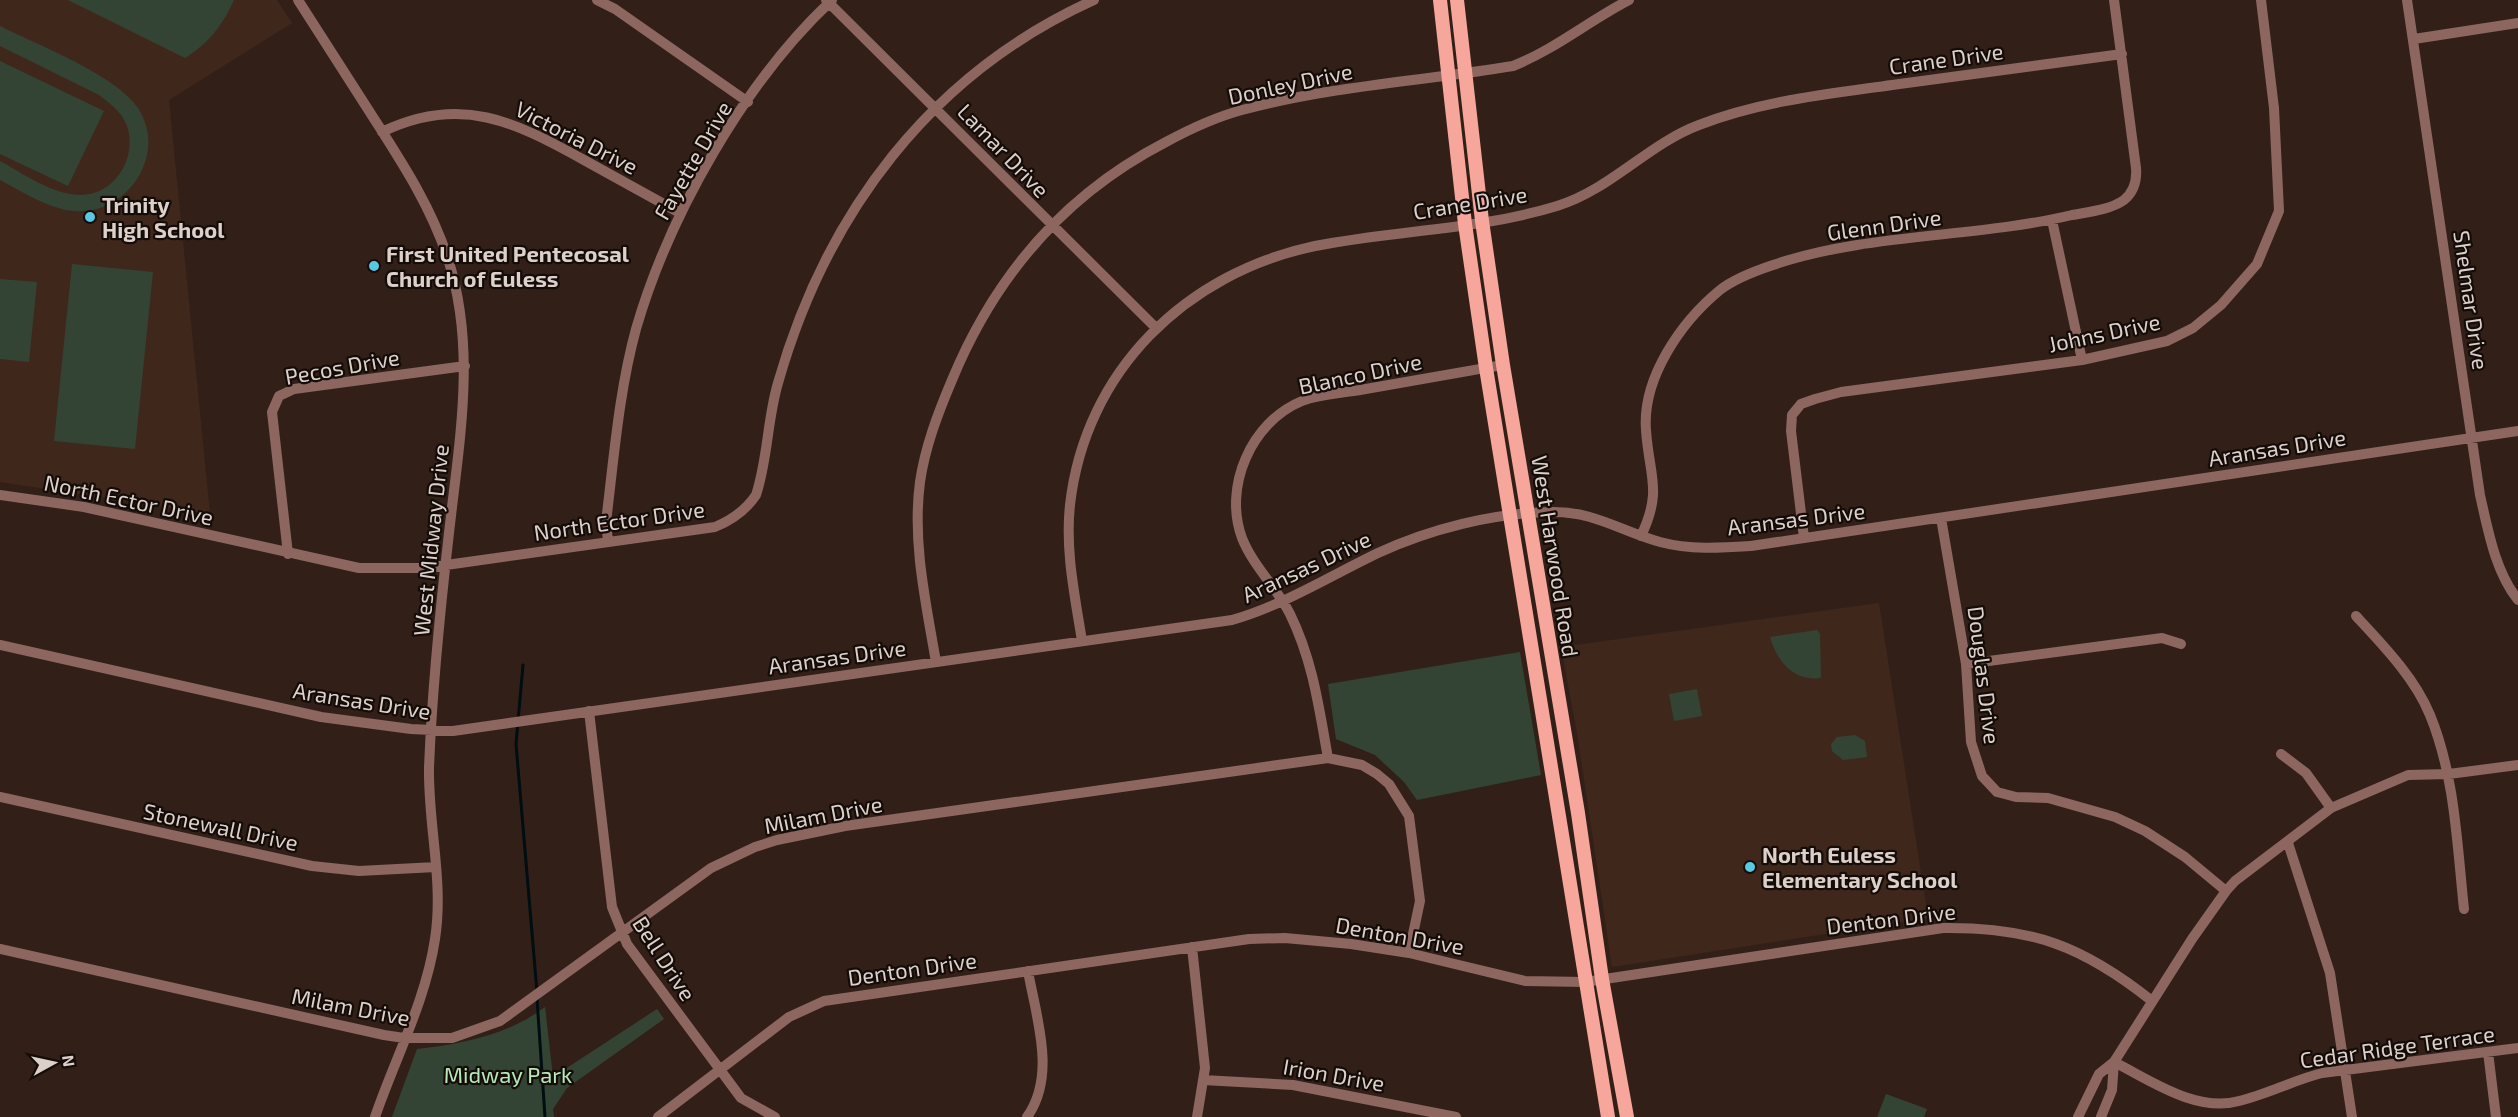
<svg xmlns="http://www.w3.org/2000/svg" width="2518" height="1117" font-family="'Exo 2',sans-serif">
<style>
.built{fill:#3f271c}
.green{fill:#344434}
.lines{fill:none;stroke-linecap:round;stroke-linejoin:round}
.stream{stroke:#000d13;stroke-width:3}
.minor{stroke:#8d6660;stroke-width:10}
.major{stroke:#f6a69b;stroke-width:14}
.poi-dot{fill:#58c9e3;stroke:#140c08;stroke-width:2}
.labels{text-anchor:middle;dominant-baseline:central;stroke-width:4.5;stroke-linejoin:round;paint-order:stroke}
.street-label{font-size:22px;fill:#ddd0cb;stroke:#140c08}
.poi-label{font-size:22px;font-weight:bold;fill:#ddd0cb;stroke:#140c08;text-anchor:start}
.park-label{font-size:22px;fill:#b7e9b8;stroke:#140c08}
</style>
<rect width="100%" height="100%" fill="#322018"/>
<path class="built" d="M0 0H277L292 23 169 100 210 514 0 482Z
M1879 603 1928 918 1612 967 1577 733 1561 647Z"/>
<path class="green" d="M68 0H234C222 26 209 43 185 58Z
M0 26C38 45 108 72 134 103 169 145 135 207 85 211 56 214 25 193 0 180V161C24 174 53 195 81 195 114 195 136 160 128 129 124 114 111 104 99 95L0 46Z
M0 61 104 111 68 186 0 154Z
M72 264 153 272 135 449 54 441Z
M0 279 37 282 29 362 0 359Z
M1817 630 1820 634 1821 678C1793 682 1777 661 1770 637Z
M1520 652 1541 775 1417 800 1404 782 1375 755 1336 739 1328 684Z
M1697 689 1702 716 1674 721 1669 694Z
M1855 735 1865 741 1867 757 1843 760 1832 751 1831 744 1837 737Z
M545 1007 553 1077 657 1009 664 1019 567 1088 553 1109 554 1117H392L417 1049C462 1044 508 1035 545 1007Z
M1886 1094 1927 1109 1924 1117H1877Z"/>
<g class="lines">
<path class="stream" d="M523 665 516 744 537 992
M537 999 545 1117"/>
<path class="minor" d="M298 0C322 38 347 76 371 114 401 161 431 206 448 259 477 349 459 442 449 533 440 611 432 690 429 768 428 825 444 882 435 939 426 1000 395 1059 375 1117
M597 0 615 9 748 102
M826 0 1155 327
M2407 0 2480 495C2488 530 2495 571 2518 600
M2414 39 2518 23
M382 132C461 94 515 122 584 160 616 178 648 195 680 213
M2052 220 2082 360
M0 495 84 507 359 568H425L715 527C732 520 746 510 756 495 768 459 767 420 778 383 826 214 930 74 1094 0
M1941 518 1966 664 1971 742 1982 776 1997 792 2016 797 2048 798 2115 817 2145 831 2185 857 2226 891
M1641 536C1663 490 1649 476 1646 430 1642 378 1681 322 1720 290 1734 279 1755 271 1773 265 1866 233 1976 238 2072 215 2088 212 2110 210 2124 200 2135 191 2137 180 2136 168L2114 0
M1804 538 1791 431 1792 415 1801 404 1815 399 1841 392 2082 360 2167 341 2193 328 2221 305 2257 264 2279 211 2274 108 2261 0
M608 541 606 522C614 457 619 391 636 329 669 215 745 81 832 0
M288 554 272 412 279 396 294 389 465 366
M2356 616C2383 645 2415 678 2430 715 2455 776 2457 844 2464 909
M1082 641C1075 596 1065 551 1070 505 1085 371 1186 273 1315 246 1395 230 1479 230 1557 206 1610 190 1648 144 1699 125 1760 101 1828 94 1892 85 1969 75 2046 64 2122 54
M0 645 321 717 411 729 453 731 1232 620C1284 605 1330 576 1378 553 1430 529 1493 513 1551 512 1594 511 1620 531 1660 542 1690 550 1720 548 1751 546L2518 431
M936 662C926 603 912 542 920 482 925 447 938 413 952 380 995 276 1065 194 1166 142 1190 129 1216 117 1242 110 1330 86 1423 81 1513 66 1554 50 1590 20 1629 0
M1966 664 2162 638 2181 644
M589 711 612 907 627 944 741 1098 775 1117
M2281 754 2306 773 2331 808
M1328 758C1319 708 1313 661 1290 614 1277 588 1253 566 1242 538 1223 487 1251 422 1302 401 1319 394 1342 393 1360 390 1407 382 1455 373 1503 365
M0 797 312 866 359 871 436 867
M2288 843 2330 973 2352 1117
M1192 947 1205 1068 1197 1117
M0 949 384 1035 404 1038H452L500 1021 711 868 755 847 777 840 845 826 1328 758 1362 765 1377 774 1389 784 1409 816 1420 901 1409 953
M2488 1052 2496 1117
M2114 1062C2150 1080 2196 1113 2239 1101 2268 1094 2294 1080 2322 1073L2518 1048
M1203 1080 1293 1085 1456 1117
M658 1117 789 1017 824 1001 1249 939 1285 938 1351 944 1409 953 1525 981 1585 982 1943 928C2032 927 2083 946 2152 1001
M1027 1117C1057 1075 1036 1017 1028 971
M2078 1117 2099 1074 2114 1062 2192 939 2226 891 2235 881 2331 808 2408 775 2449 774 2518 765
M2101 1117 2112 1090 2114 1062"/>
<path class="major" d="M1440 0 1465 224 1486 368 1608 1117
M1457 0 1482 221 1503 365 1578 813 1602 979 1627 1117"/>
</g>
<g class="poi-dot">
<circle cx="90" cy="217" r="6"/>
<circle cx="374" cy="266" r="6"/>
<circle cx="1750" cy="867" r="6"/>
</g>
<g class="labels">
<g class="street-label">
<text transform="translate(1946 58) rotate(-8)">Crane Drive</text>
<text transform="translate(1290 83) rotate(-12)">Donley Drive</text>
<text transform="translate(577 137) rotate(27)">Victoria Drive</text>
<text transform="translate(1004 150) rotate(46)">Lamar Drive</text>
<text transform="translate(692 160) rotate(-60)">Fayette Drive</text>
<text transform="translate(1470 202) rotate(-9)">Crane Drive</text>
<text transform="translate(1884 224) rotate(-8)">Glenn Drive</text>
<text transform="translate(2472 300) rotate(82)">Shelmar Drive</text>
<text transform="translate(2104 332) rotate(-12)">Johns Drive</text>
<text transform="translate(342 366) rotate(-10)">Pecos Drive</text>
<text transform="translate(1360 373) rotate(-12)">Blanco Drive</text>
<text transform="translate(2277 447) rotate(-9)">Aransas Drive</text>
<text transform="translate(129 499) rotate(12)">North Ector Drive</text>
<text transform="translate(1796 518) rotate(-7)">Aransas Drive</text>
<text transform="translate(619 520) rotate(-8)">North Ector Drive</text>
<text transform="translate(430 540) rotate(-84)">West Midway Drive</text>
<text transform="translate(1556 556) rotate(81)">West Harwood Road</text>
<text transform="translate(1306 566) rotate(-25)">Aransas Drive</text>
<text transform="translate(837 656) rotate(-8)">Aransas Drive</text>
<text transform="translate(1985 675) rotate(83)">Douglas Drive</text>
<text transform="translate(362 700) rotate(9)">Aransas Drive</text>
<text transform="translate(823 814) rotate(-11)">Milam Drive</text>
<text transform="translate(221 826) rotate(12)">Stonewall Drive</text>
<text transform="translate(1891 918) rotate(-7)">Denton Drive</text>
<text transform="translate(1400 935) rotate(10)">Denton Drive</text>
<text transform="translate(665 958) rotate(57)">Bell Drive</text>
<text transform="translate(912 968) rotate(-8)">Denton Drive</text>
<text transform="translate(351 1006) rotate(11)">Milam Drive</text>
<text transform="translate(2397 1046) rotate(-8)">Cedar Ridge Terrace</text>
<text transform="translate(1334 1074) rotate(10)">Irion Drive</text>
</g>
<g class="poi-label">
<text x="102" y="204">Trinity<tspan x="102" dy="25">High School</tspan></text>
<text x="386" y="253">First United Pentecosal<tspan x="386" dy="25">Church of Euless</tspan></text>
<text x="1762" y="854">North Euless<tspan x="1762" dy="25">Elementary School</tspan></text>
</g>
<g class="park-label">
<text x="508" y="1074">Midway Park</text>
</g>
</g>
<g transform="translate(54 1063) rotate(82)" stroke="#140c08" stroke-width="4.5" paint-order="stroke">
<path d="M0-4.5L10 22L0 15L-10 22Z" fill="#ddd0cb"/>
<text y="-9" font-size="16" font-weight="bold" text-anchor="middle" fill="#ddd0cb">N</text>
</g>
</svg>
